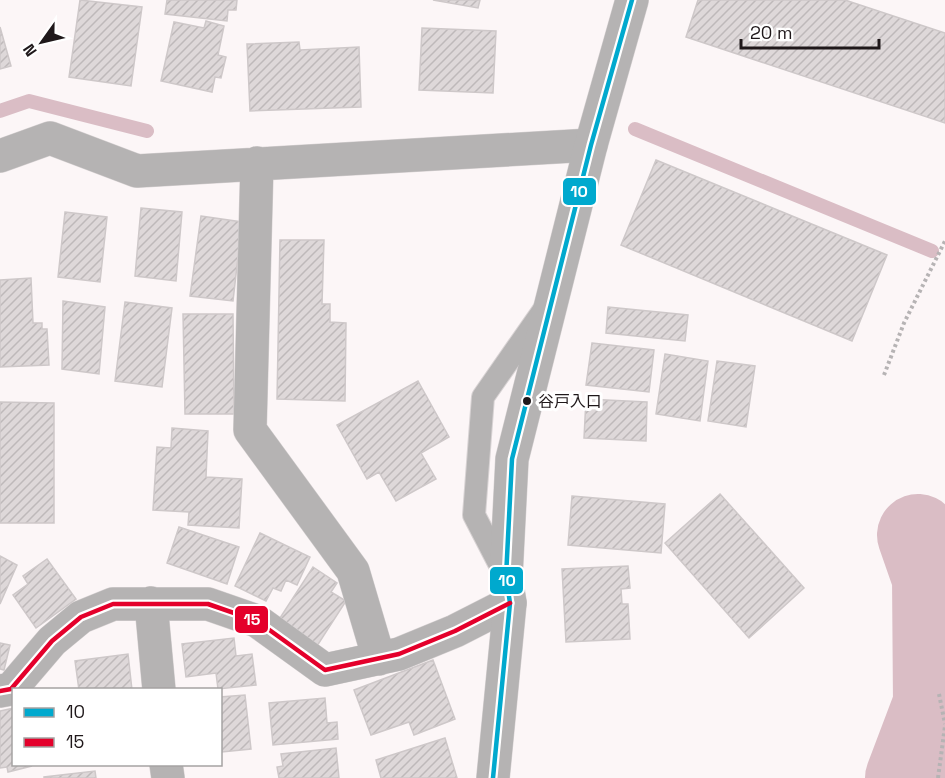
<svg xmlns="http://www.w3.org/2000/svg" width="945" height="778" font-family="'Space Grotesk','Noto Sans JP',sans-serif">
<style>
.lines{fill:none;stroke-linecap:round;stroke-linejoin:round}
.stream{stroke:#dabdc5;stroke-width:14}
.river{stroke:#dabdc5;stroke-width:82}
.building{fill:url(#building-hatch);stroke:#cec8c9;stroke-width:1.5}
.service-casing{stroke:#d8d3d4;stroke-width:24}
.minor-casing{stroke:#d8d3d4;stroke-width:34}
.tertiary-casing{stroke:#d8d3d4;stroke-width:34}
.path{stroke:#b6b3b4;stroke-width:4;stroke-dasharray:3 3;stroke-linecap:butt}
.service{stroke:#b5b3b3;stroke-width:22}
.minor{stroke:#b5b3b3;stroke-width:33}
.tertiary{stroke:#b5b3b3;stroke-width:33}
.bus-1-casing{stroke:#fff;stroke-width:9}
.bus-2-casing{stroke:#fff;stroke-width:9}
.bus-1{stroke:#00a9ce;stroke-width:4.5}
.bus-2{stroke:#e4002b;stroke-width:4.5}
.bus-dot{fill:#1f181a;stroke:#fff;stroke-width:2}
.labels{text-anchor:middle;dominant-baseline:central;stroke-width:6;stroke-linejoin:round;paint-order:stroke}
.bus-label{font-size:16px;fill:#1f181a;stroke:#fff;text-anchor:start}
.line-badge{stroke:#fff;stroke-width:2}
.badge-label{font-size:16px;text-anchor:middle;font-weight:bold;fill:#fff}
</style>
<defs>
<pattern id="building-hatch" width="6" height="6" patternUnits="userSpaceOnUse" patternTransform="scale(1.5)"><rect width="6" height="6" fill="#ded8d9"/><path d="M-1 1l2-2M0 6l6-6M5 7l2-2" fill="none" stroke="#beb9ba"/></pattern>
</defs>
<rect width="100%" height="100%" fill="#fcf6f7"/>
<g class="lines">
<path class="stream" d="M0 111 29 101 147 131
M635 129 932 251"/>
<path class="river" d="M906 778 934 704 933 578 918 535"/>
</g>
<path class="building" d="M80 0 142 7 131 86 69 77Z
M167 0H237L236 10H228L227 21 165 14Z
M433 0H480L478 8Z
M698 0H845L945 33V123L686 37Z
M206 21 224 26 218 55 226 57 221 78 215 77 212 92 161 81 174 22 204 28Z
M0 27 11 66 0 69Z
M422 28 496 31 493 93 419 90Z
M299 42 300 50 359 47 361 107 250 111 247 44Z
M656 160 887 255 852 341 621 245Z
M141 208 182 212 176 281 135 276Z
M65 212 107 217 100 282 58 277Z
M201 216 242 222 233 301 190 296Z
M280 240H324L322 304H330V322L346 323 345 401 277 399Z
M31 278 33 323H42V329H47L49 365 0 367V280Z
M63 301 105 307 99 374 62 369Z
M125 302 172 308 162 387 115 381Z
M608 307 688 315 685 341 606 333Z
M183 314H233L234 414H185Z
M592 343 654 350 649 392 586 385Z
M665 354 708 361 700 421 656 414Z
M717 361 755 366 746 427 708 421Z
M418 381 449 437 421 453 436 479 396 501 379 472 367 479 337 425Z
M586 399 647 402 646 441 584 438Z
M0 402 54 403V523H0Z
M172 428 208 431 206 477 242 479 239 528 188 525 189 512 153 510 157 447 171 448Z
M720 494 804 588 749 638 665 543Z
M572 496 665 504 661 553 568 545Z
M179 527 239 547 227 584 167 563Z
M260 533 310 557 297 585 286 580 281 591 273 588 266 601 235 586Z
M0 556 17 565 0 604Z
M47 559 76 599 36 628 13 595 28 584 23 576Z
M628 566 630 588 621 589 622 604H628L630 639 566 642 562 569Z
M313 567 337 583 331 592 346 601 317 646 278 621Z
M234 638 236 656 252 654 256 685 218 689 216 673 186 677 182 644Z
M0 643 10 645 4 670 0 669Z
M128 654 132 690H79L75 661Z
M433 660 455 719 414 735 409 722 371 735 354 690Z
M245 695 251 749 222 752 220 697Z
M325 698 327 723 337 722 338 739 273 745 269 703Z
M14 708V764L32 766 8 772 7 767 0 768V711Z
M445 738 457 778H381L376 760Z
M336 748 339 778H279L277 767 283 766 281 754Z
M95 771 96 778H44V777Z"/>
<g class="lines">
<g class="service-casing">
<path id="service" d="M504 573 474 515 483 397 543 311"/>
</g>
<g class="minor-casing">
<path id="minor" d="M0 156 50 138 137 171 591 145
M257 163 250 430 353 571 379 659
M151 603 159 690
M0 691 11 689 52 641 81 617 113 604H208L257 621 325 670 399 654 455 631 510 603
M166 764 168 778"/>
</g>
<g class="tertiary-casing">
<path id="tertiary" d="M493 778 510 603 506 577 512 459 591 145 632 0"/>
</g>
<path class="path" d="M884 375 904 323 945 241
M939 694 945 724
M938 778 945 726"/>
<use href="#service" class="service"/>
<use href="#minor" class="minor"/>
<use href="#tertiary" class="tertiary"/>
<g class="bus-1-casing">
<path id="bus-1" d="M493 778 510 603 506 577 512 459 591 145 632 0"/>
</g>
<g class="bus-2-casing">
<path id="bus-2" d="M0 691 11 689 52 641 81 617 113 604H208L257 621 325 670 399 654 455 631 510 603"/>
</g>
<use href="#bus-1" class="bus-1"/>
<use href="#bus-2" class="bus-2"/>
</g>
<circle class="bus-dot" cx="527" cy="401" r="5"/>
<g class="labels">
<g class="bus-label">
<text x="538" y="401">谷戸入口</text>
</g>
</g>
<g class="line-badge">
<rect x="562" y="177" width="35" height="29" rx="6" fill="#00a9ce"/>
<rect x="489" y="566" width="35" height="29" rx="6" fill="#00a9ce"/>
<rect x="234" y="605" width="35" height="29" rx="6" fill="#e4002b"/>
</g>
<g class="badge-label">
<text x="579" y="197">10</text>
<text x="507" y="586">10</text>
<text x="252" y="625">15</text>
</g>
<rect x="12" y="688" width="210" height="78" fill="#ffffff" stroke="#a5a3a3" stroke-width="1.5"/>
<rect x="24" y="708" width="30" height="9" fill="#00a9ce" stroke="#a5a3a3" stroke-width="1.5"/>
<text x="66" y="718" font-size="18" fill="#1f181a">10</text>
<rect x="24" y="738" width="30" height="9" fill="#e4002b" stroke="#a5a3a3" stroke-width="1.5"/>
<text x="66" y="748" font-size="18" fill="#1f181a">15</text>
<g transform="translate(42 42) rotate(236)" stroke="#ffffff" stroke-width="4.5" paint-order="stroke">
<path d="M0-4.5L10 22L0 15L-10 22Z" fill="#1f181a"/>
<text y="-9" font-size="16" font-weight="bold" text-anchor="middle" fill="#1f181a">N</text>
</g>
<path d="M741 39v9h138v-9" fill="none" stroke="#1f181a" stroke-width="3"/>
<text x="750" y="39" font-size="18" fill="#1f181a" stroke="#ffffff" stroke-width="4.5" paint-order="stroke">20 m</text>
</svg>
